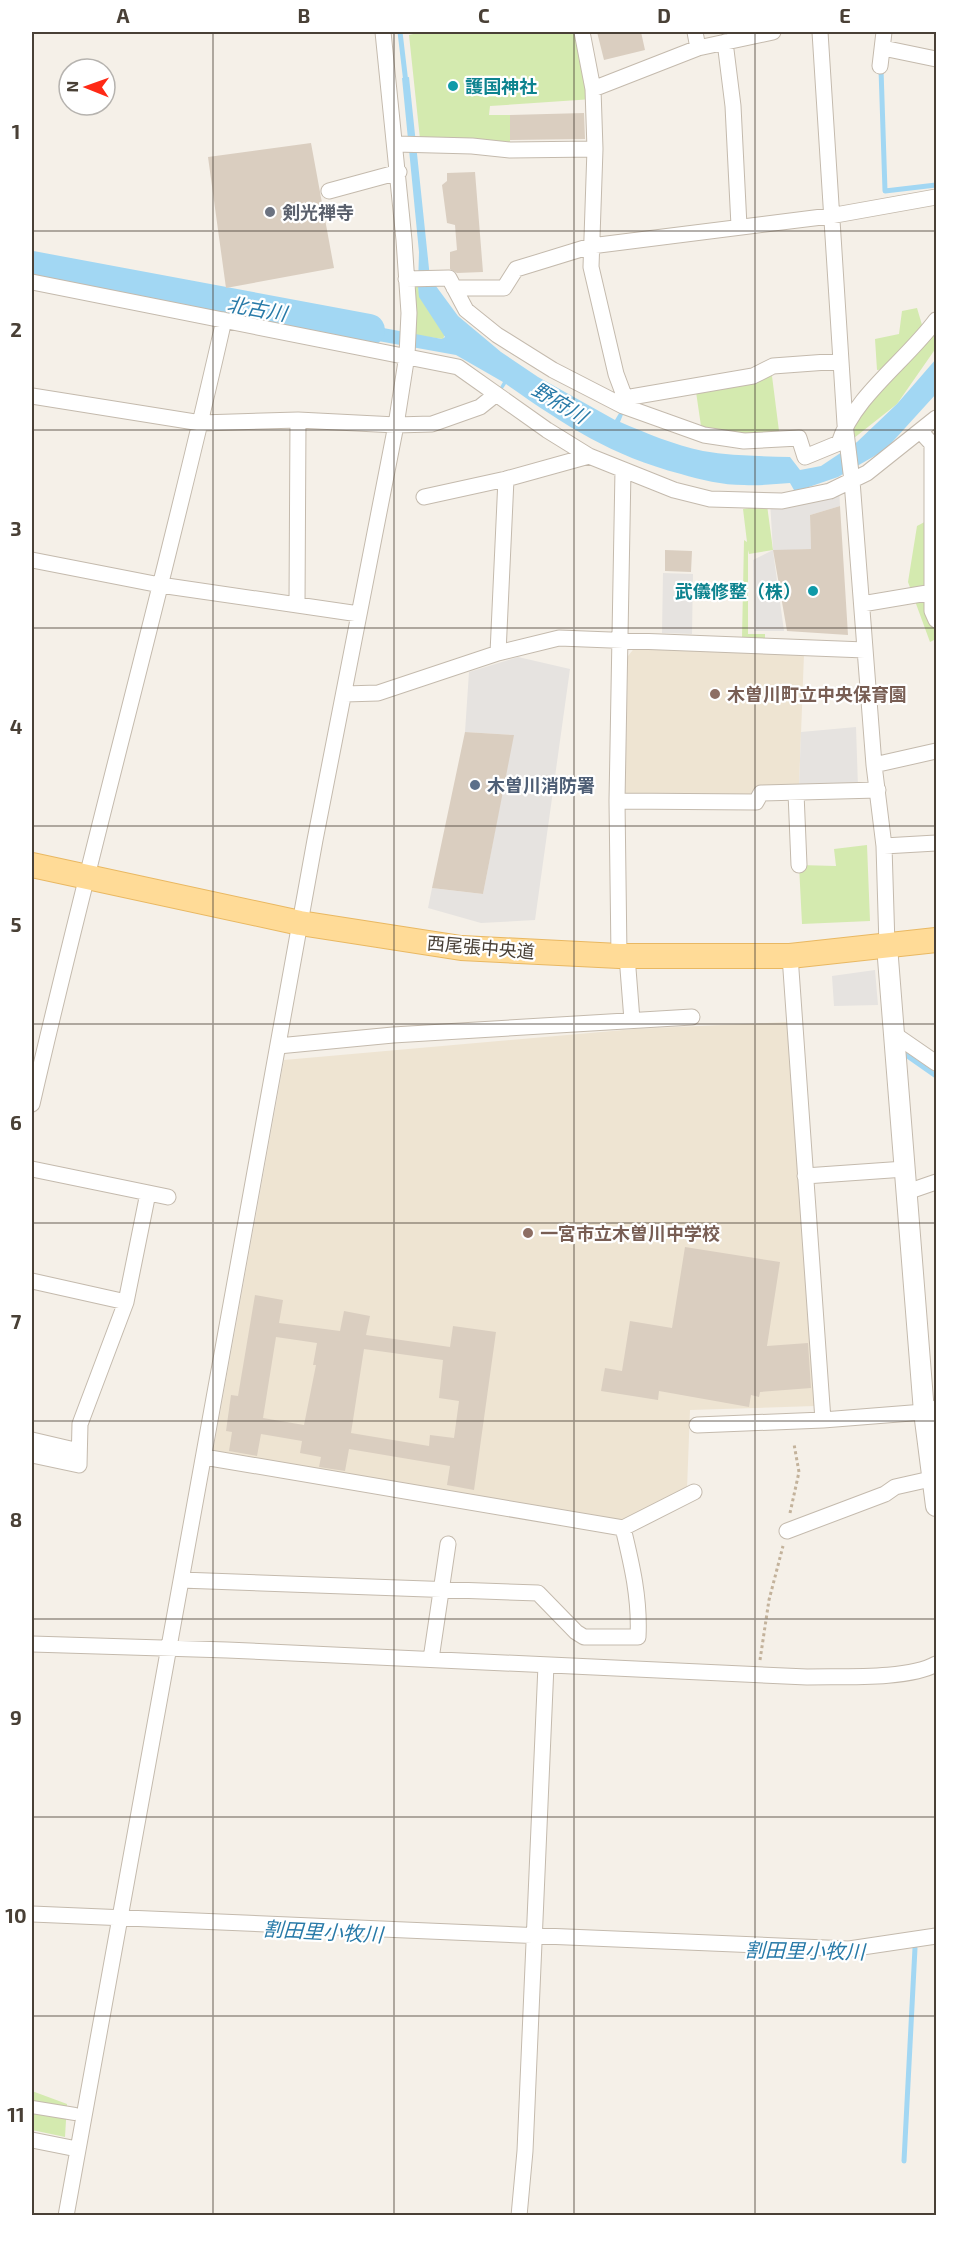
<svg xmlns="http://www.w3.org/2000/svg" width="968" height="2247" font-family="'Exo 2','Noto Sans JP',sans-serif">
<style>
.education{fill:#eee4d2}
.green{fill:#d4eaaf}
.parking{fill:#e6e3e0}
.water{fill:#a2d7f3}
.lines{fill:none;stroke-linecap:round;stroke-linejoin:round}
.stream{stroke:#a2d7f3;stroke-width:5}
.river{stroke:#a2d7f3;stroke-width:32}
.building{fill:#dacec0;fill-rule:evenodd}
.pedestrian-casing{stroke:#c4baad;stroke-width:14}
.minor-casing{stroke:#c4baad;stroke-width:17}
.tertiary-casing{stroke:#c4baad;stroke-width:22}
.primary-casing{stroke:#e9b862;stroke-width:26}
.path{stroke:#c3b29b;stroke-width:3;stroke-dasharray:3 3;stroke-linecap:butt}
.pedestrian{stroke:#fff;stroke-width:12}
.minor{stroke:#fff;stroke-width:15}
.tertiary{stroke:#fff;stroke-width:20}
.primary{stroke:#ffdb97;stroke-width:24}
.grid{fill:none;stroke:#494036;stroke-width:1.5;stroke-opacity:0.55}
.culture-dot{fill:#0f9aa8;stroke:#fff;stroke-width:2}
.worship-dot{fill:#6b7280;stroke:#fff;stroke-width:2}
.education-dot{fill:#8d6e63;stroke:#fff;stroke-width:2}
.service-dot{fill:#5c6f8a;stroke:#fff;stroke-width:2}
.labels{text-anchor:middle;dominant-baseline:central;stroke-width:4.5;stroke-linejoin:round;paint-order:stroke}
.culture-label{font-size:18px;font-weight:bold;fill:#0d838f;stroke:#fff;text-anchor:start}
.worship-label{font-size:18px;font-weight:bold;fill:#5b616d;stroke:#fff;text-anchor:start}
.education-label{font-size:18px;font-weight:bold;fill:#785e54;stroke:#fff;text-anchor:start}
.service-label{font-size:18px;font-weight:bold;fill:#4e5e75;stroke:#fff;text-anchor:start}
.street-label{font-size:18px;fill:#494036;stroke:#fff}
.water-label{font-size:20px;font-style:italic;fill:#287aa8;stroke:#fff}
.neatline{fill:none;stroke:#494036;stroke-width:2}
.grid-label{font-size:20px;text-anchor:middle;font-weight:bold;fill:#494036}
</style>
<rect width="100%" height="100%" fill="#f5f0e8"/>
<path class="education" d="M636 646 804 654 799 787 755 788 749 797H625L628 656Z
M788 1022 815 1406 690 1410 687 1489 620 1522 213 1452 284 1060 635 1029Z"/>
<path class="green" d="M422 32H581L593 99 490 106 489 115H510V142L420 139 409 35Z
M411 286 418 287 420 297 445 334 443 339 414 335Z
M917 308 925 335 936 319V348L897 404 854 438 847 420 894 368 877 370 875 339 899 334 902 311Z
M772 376 779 431C755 434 722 441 701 426L695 385Z
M767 505 773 550 749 554 748 550V634H765V639L742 638 744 540 747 542 743 509Z
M936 516V639L930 642 908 582 917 526Z
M867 845 870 921 802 924 799 865 836 866 834 849Z
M32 2091 67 2104 65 2137 32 2130Z"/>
<path class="parking" d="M839 487 840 506 810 515 811 549 773 551 784 631H754L753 560 773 550 770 501Z
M663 573 693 574 692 634 662 633Z
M518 657 570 669 535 920 481 923 428 908 432 888 483 894 513 735 465 732 469 672Z
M856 727 858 787H799L801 732Z
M875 970 878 1005 834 1006 832 976Z"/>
<path class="water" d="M409 77 430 278 458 316 501 352 538 377 615 420 621 410 624 412 620 422C646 433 674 445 703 451 731 456 761 456 790 457L800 470 821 466 857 442 897 404 936 359V394L885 450 838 477 800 490H794L790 483C775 484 759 486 744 485 722 485 701 480 681 474 610 455 566 426 506 384L502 390 499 389 503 382 456 355 328 332 330 318 442 339 445 337 419 297 418 287 419 252 402 78Z"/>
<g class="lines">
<path class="stream" d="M400 32 406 83
M881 69 885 191 936 185
M906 1055 936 1076
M904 2161 915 1948"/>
<path class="river" d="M32 267 369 330"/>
</g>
<path class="building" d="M597 32H641L645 50 604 60Z
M584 113 585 139 510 140V115Z
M311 143 334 268 226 288 208 157Z
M475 172 483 272 457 273 450 269V252L457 250 455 225 447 223 442 185 447 181V173Z
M840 506 848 635 787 631 773 550 811 549 810 515Z
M665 550 692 551 691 572 665 571Z
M465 732 514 735 483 894 432 888Z
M685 1247 780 1262 767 1346 808 1343 811 1388 760 1392 759 1397 751 1395 749 1407 659 1391 658 1400 601 1391 605 1368 622 1371 630 1321 672 1328Z
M255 1295 283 1300 279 1323 340 1331 344 1311 370 1316 366 1335 450 1347 453 1326 496 1332 474 1490 447 1485 450 1466 349 1449 345 1471 319 1467 321 1457 300 1453 302 1441 261 1434 257 1456 229 1451 232 1432 226 1431 231 1395 238 1396ZM276 1337 317 1343 313 1365H316L304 1425 263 1418ZM364 1349 443 1360 439 1398 459 1401 454 1438 430 1435 429 1446 351 1433Z"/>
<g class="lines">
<g class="pedestrian-casing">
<path id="pedestrian" d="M32 2107 75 2114"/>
</g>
<g class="minor-casing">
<path id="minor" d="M582 32 593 89
M695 32 698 48
M820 32 845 424 852 481 874 765 884 846 887 946
M725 42 733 106 739 226
M883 48 936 59
M880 66 884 32
M396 144 472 146 510 150 595 149
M329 191 399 172
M406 279 449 278 466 310 497 335 553 370 623 406 704 435 744 441 799 438 805 457 839 443C854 396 906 361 936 320
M32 282 458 367 547 430 589 456 674 490 710 499 782 501 830 491 867 473 936 418
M454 288H504L516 269 591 246 830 216 936 197
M32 396 201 423 298 420 396 425 432 424 480 407 495 395
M625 398 753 376 773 366 841 361
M623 406 625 398 616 374 591 267 595 149 593 89 698 48 773 32
M921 432 932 444V611L936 620
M424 497 506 479 589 456
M32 560 160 585 359 614
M862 604 933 592
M297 605 298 420
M498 653 506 479
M345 694 378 693 498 653 559 638 865 650
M874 765 936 751
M796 793 799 865
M617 801 756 802 761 793 878 790
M884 846 936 843
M619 956 617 801 623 470
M627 956 632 1020
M790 956 823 1420
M894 1034 936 1063
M278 1046 393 1035 692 1017
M32 1104C92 842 165 582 224 320
M32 1169 168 1197
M805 1176 905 1169
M907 1192 936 1182
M32 1281 126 1302
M697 1425 823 1420 924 1412 936 1408
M32 1440 79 1451
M32 1455 79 1465 80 1424 126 1302 148 1193
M204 1457 623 1528 694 1492
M787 1531 885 1494 895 1487 935 1478
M181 1580 538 1593 576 1632 584 1637H638C640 1599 632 1565 623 1528
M32 1644 227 1650 807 1677C840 1676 908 1680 936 1664
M431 1659 448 1544
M32 1914 849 1949 936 1936
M32 2140 77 2149
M66 2216 315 840 396 425 407 355 409 313 404 240 383 32
M519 2216 525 2151 546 1665"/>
</g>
<g class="tertiary-casing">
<path id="tertiary" d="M887 946 924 1412 936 1506"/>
</g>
<g class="primary-casing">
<path id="primary" d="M32 865 300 923 461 948 619 956H790L936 940"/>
</g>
<path class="path" d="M790 1513 799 1472 794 1444
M760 1660 769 1600 783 1546"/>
<use href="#pedestrian" class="pedestrian"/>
<use href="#minor" class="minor"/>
<use href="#tertiary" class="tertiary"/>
<use href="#primary" class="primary"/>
</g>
<path class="grid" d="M213 32V2216M394 32V2216M574 32V2216M755 32V2216M32 231H936M32 430H936M32 628H936M32 826H936M32 1024H936M32 1223H936M32 1421H936M32 1619H936M32 1817H936M32 2016H936"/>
<g class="culture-dot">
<circle cx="453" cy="86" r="6"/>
<circle cx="813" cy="591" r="6"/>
</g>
<circle class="worship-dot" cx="270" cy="212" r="6"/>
<g class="education-dot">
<circle cx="715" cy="694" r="6"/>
<circle cx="528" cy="1233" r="6"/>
</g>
<circle class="service-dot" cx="475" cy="785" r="6"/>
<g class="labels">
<g class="culture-label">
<text x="465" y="86">護国神社</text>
<text x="801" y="591" text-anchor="end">武儀修整（株）</text>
</g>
<g class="worship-label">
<text x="282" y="212">剣光禅寺</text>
</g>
<g class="education-label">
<text x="727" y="694">木曽川町立中央保育園</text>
<text x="540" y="1233">一宮市立木曽川中学校</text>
</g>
<g class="service-label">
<text x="487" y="785">木曽川消防署</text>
</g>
<g class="street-label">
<text transform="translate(481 947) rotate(5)">西尾張中央道</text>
</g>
<g class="water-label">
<text transform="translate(257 308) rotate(10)">北古川</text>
<text transform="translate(560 402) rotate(31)">野府川</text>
<text transform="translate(323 1931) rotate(3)">割田里小牧川</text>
<text transform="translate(805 1950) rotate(1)">割田里小牧川</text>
</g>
</g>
<rect width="968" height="2247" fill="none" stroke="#ffffff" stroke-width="66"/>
<g transform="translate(87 87) rotate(271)"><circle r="28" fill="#ffffff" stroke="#b6b3af" stroke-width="1.5"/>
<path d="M0-4.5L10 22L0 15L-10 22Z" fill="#ff2915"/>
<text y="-9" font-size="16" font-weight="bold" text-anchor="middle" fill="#494036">N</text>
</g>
<rect x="33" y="33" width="902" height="2181" class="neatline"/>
<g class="grid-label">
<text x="123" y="23">A</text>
<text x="304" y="23">B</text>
<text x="484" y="23">C</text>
<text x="664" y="23">D</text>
<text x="845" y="23">E</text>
<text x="16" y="139">1</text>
<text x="16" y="337">2</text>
<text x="16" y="536">3</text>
<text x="16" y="734">4</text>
<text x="16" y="932">5</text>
<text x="16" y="1130">6</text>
<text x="16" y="1329">7</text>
<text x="16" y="1527">8</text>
<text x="16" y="1725">9</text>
<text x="16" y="1923">10</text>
<text x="16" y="2122">11</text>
</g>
</svg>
